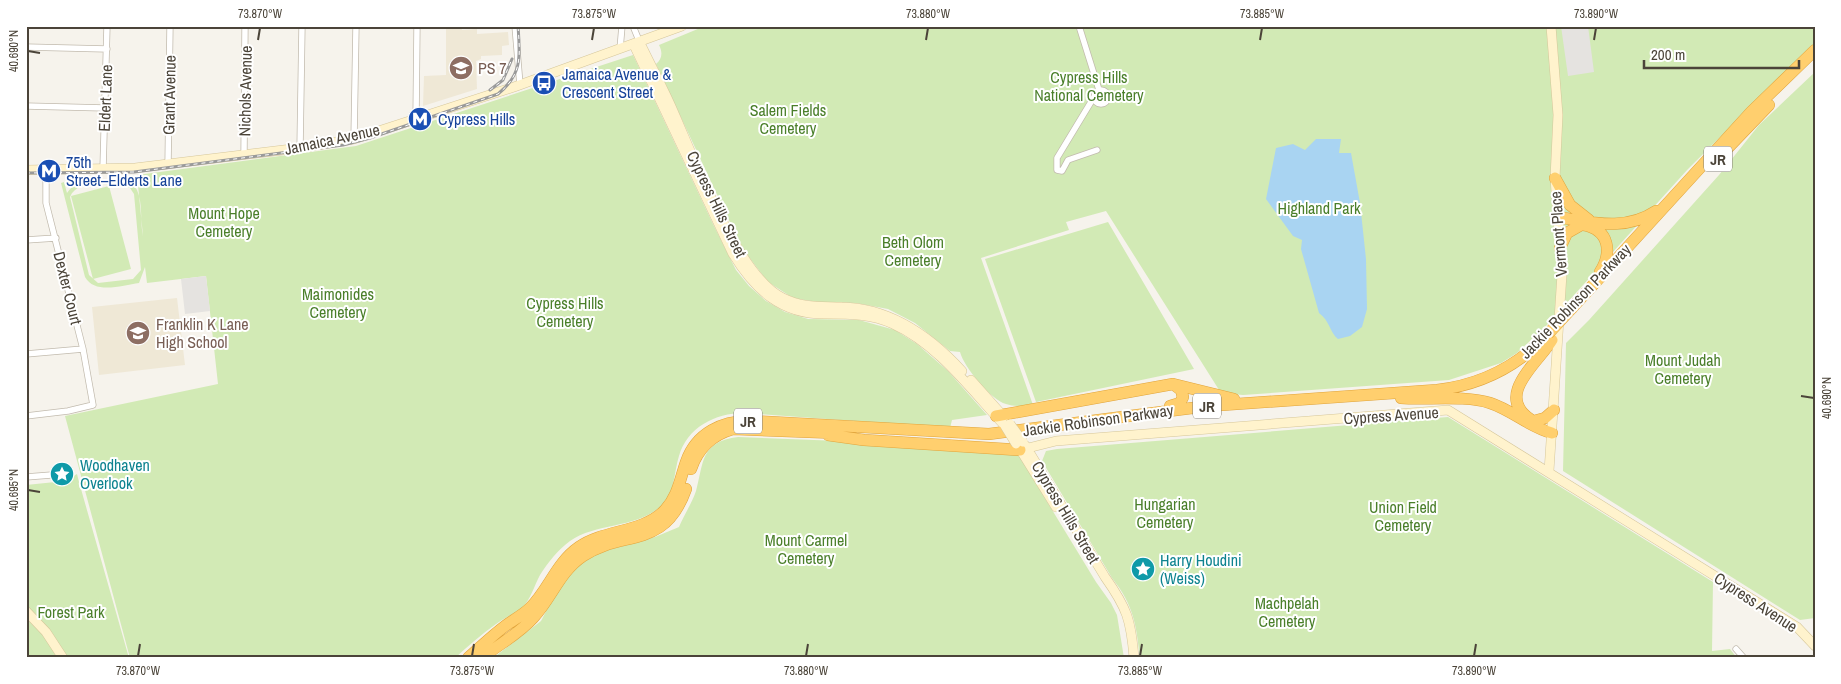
<svg xmlns="http://www.w3.org/2000/svg" width="1841" height="684" font-family="'Archivo Narrow',sans-serif">
<style>
.education{fill:#efe8d6}
.green{fill:#d2eab5;fill-rule:evenodd}
.parking{fill:#e5e3e0}
.water{fill:#a9d4f2}
.lines{fill:none;stroke-linecap:round;stroke-linejoin:round}
.street-casing{stroke:#c2bbae;stroke-width:7}
.secondary-casing{stroke:#d6c79b;stroke-width:10}
.highway-casing{stroke:#e0a43c;stroke-width:12}
.street{stroke:#fff;stroke-width:5.5}
.secondary{stroke:#fff3cd;stroke-width:9}
.highway{stroke:#ffcf6e;stroke-width:11}
.rail-casing{stroke:#9a9a9a;stroke-width:3}
.rail{stroke:#fff;stroke-width:1;stroke-dasharray:4;stroke-linecap:butt}
.secondary-bridge-casing{stroke:#d6c79b;stroke-width:10;stroke-linecap:butt}
.highway-bridge-casing{stroke:#e0a43c;stroke-width:12;stroke-linecap:butt}
.secondary-bridge{stroke:#fff3cd;stroke-width:9}
.highway-bridge{stroke:#ffcf6e;stroke-width:11}
.ticks{fill:none;stroke:#4b4439;stroke-width:2}
.labels{text-anchor:middle;dominant-baseline:central;stroke-width:4;stroke-linejoin:round;paint-order:stroke}
.shield{fill:#fff;stroke:#817c74;stroke-width:1}
.shield-label{font-size:15px;font-weight:bold;fill:#4b4439}
.education-label{font-size:16px;fill:#785e54;stroke:#fff;text-anchor:start}
.transit-label{font-size:16px;fill:#164399;stroke:#fff;text-anchor:start}
.park-label{font-size:16px;fill:#4a7f2a;stroke:#fff}
.street-label{font-size:16px;fill:#4b4439;stroke:#fff}
.culture-label{font-size:16px;fill:#0d838f;stroke:#fff;text-anchor:start}
.neatline{fill:none;stroke:#4b4439;stroke-width:2}
.ticks-label{font-size:12px;text-anchor:middle;fill:#4b4439}
</style>
<rect width="100%" height="100%" fill="#f6f3ec"/>
<path class="education" d="M446 26H461L462 30 477 29V34L508 32 509 45 502 46V55L481 56V59L476 61 477 89 423 106 424 76 446 75Z
M177 298 185 365 99 375 92 307Z"/>
<path class="green" d="M705 26H1815V43L1688 169 1546 326 1517 353 1501 363 1449 380 1243 395 1221 393 1106 211 1066 222 1069 230 981 258 1033 405C1025 406 1014 407 1006 404 991 400 964 367 960 352L950 351 915 323 888 309 856 303 817 302 793 298 768 282 742 248 656 64C662 59 663 53 659 45Z
M633 55 713 224 736 270 749 286 766 301 785 312 808 319 859 320 895 330 917 344 948 371 987 415 952 420 950 428 746 413C717 412 687 427 679 456 674 472 675 490 664 503 640 529 597 522 570 541 558 550 548 562 540 575 534 586 531 599 522 608 514 614 504 618 496 624 482 634 468 646 455 658H130L65 416 218 384 206 276 147 283 145 267 139 283C123 285 95 295 85 277L61 183 64 182 67 193C70 189 73 185 78 183 89 179 132 179 137 190 143 203 140 223 143 236L137 175 356 146ZM122 185 130 188 134 194 141 270 133 279 98 283 89 275 70 197C77 179 106 185 122 185Z
M1815 72V618L1800 620 1563 471 1566 343 1589 320 1719 175 1759 125Z
M109 186 131 269 93 279 71 196Z
M1108 222 1194 369 1036 402 985 259Z
M1448 417 1713 582 1712 651 1730 649 1737 658H1140C1136 624 1134 606 1112 578L1042 461 1046 451 1057 449Z
M738 437 866 442 1018 454 1096 582 1111 603 1117 615 1124 658H493L541 621 559 586 573 569 600 552 655 537 679 527C684 515 692 503 696 491 704 462 700 442 738 437Z
M77 474 79 482 129 658H26V485L65 481Z"/>
<path class="parking" d="M1561 26H1588L1594 72 1568 76Z
M206 276 210 311 185 314 181 279Z"/>
<path class="water" d="M1316 139H1341L1339 153H1351L1360 203 1366 259 1367 309 1362 327 1350 336 1338 339C1330 333 1330 321 1319 313L1301 249 1302 240 1293 236 1266 199 1276 148 1293 144 1305 150Z"/>
<g class="lines">
<g class="street-casing">
<path id="street" d="M515 26 520 85
M633 26 640 43
M1079 26 1099 90
M26 47 107 49
M620 49 622 26
M1094 97a7 7 0 1 1 14 0a7 7 0 1 1-14 0Z
M1094 97 1057 158V170L1062 171 1068 160 1097 150
M26 106 105 108
M416 119 417 26
M354 139 356 26
M300 148 302 26
M244 155 245 26
M168 165 170 26
M103 169 107 26
M26 240 56 238
M26 354 83 349
M26 416 68 411 93 405 83 349 46 203V170
M26 477 64 474
M1736 649 1744 658"/>
</g>
<g class="secondary-casing">
<path id="secondary" d="M640 43C651 66 663 88 673 111 694 158 738 277 783 298 803 308 820 306 842 307 891 308 930 336 962 371
M634 45 733 254C755 290 782 315 826 314 849 314 872 314 893 324 939 345 971 390 1005 426
M26 170 135 168 300 148 354 139 514 87 682 26
M971 380 1004 417
M1025 445 1105 577C1127 608 1131 620 1134 658
M1018 446 1056 507
M1020 450 1056 441 1448 410 1797 627 1815 646
M1549 471 1562 274 1555 178 1558 115 1551 26
M26 611 46 632 63 658"/>
</g>
<g class="highway-casing">
<path id="highway" d="M1723 153 1769 105
M1555 178 1570 205 1589 220
M1557 217C1591 222 1625 232 1656 211
M1584 225C1610 230 1612 253 1600 272
M1560 248 1567 233 1581 225
M1572 308 1751 112 1815 50
M1401 398C1427 400 1466 395 1490 403 1512 410 1529 427 1552 433
M1170 406 1180 403 1183 397 1181 390 1173 384
M996 416 1173 384 1234 399
M1530 419C1494 395 1539 362 1552 340
M1534 421 1545 418 1554 410
M828 435 864 440 1020 450
M691 469C698 448 712 435 733 429L836 433
M468 658C480 647 492 636 505 626 513 620 523 615 530 608 549 589 556 563 579 547 605 529 643 533 665 510 678 496 680 479 686 462 696 433 723 420 751 421L989 434 1208 406 1437 390C1481 385 1518 366 1548 334
M482 658C499 644 519 634 533 618 552 598 559 572 583 556 623 529 664 551 686 489"/>
</g>
<use href="#street" class="street"/>
<use href="#secondary" class="secondary"/>
<use href="#highway" class="highway"/>
<g class="rail-casing">
<path id="rail" d="M490 90 503 80 512 59
M26 173 134 172 343 145 370 138 498 94C523 74 520 55 518 26"/>
</g>
<use href="#rail" class="rail"/>
<g class="secondary-bridge-casing">
<path id="secondary-bridge" d="M1010 424 1023 442
M1005 426 1016 444"/>
</g>
<g class="highway-bridge-casing">
<path id="highway-bridge" d="M1548 334 1572 308"/>
</g>
<use href="#secondary-bridge" class="secondary-bridge"/>
<use href="#highway-bridge" class="highway-bridge"/>
</g>
<path class="ticks" d="M258 40 260 28M592 40 594 28M926 40 928 28M1260 40 1262 28M1594 40 1596 28M28 51 40 53M1801 396 1814 398M28 490 40 492M138 656 140 644M472 656 474 644M806 656 808 644M1140 656 1142 644M1474 656 1476 644"/>
<defs>
<g id="school-disc" transform="scale(1.25)"><circle r="9.5" fill="#8d6e63" stroke="#fff"/><path d="M0-5L7-2L0 1L-7-2ZM-4 1L0 2.5L4 1V4Q0 6-4 4Z" fill="#fff"/></g>
<g id="bus-disc" transform="scale(1.25)"><circle r="9.5" fill="#1a4fb4" stroke="#fff"/><path d="M-5-6H5V4H4V6H2V4H-2V6H-4V4H-5ZM-3.5-4V0h7V-4ZM-3.5 1.2v1.5H-2V1.2ZM2 1.2v1.5H3.5V1.2Z" fill="#fff"/></g>
<g id="metro-disc" transform="scale(1.25)"><circle r="9.5" fill="#1a4fb4" stroke="#fff"/><path d="M-5.5 5V-5H-3L0 0L3-5H5.5V5H3V-.5L0 4L-3-.5V5Z" fill="#fff"/></g>
<g id="sight-disc" transform="scale(1.25)"><circle r="9.5" fill="#0f9aa8" stroke="#fff"/><path d="M0-6L1.8-2.2L6-1.7L2.9 1.2L3.7 5.4L0 3.3L-3.7 5.4L-2.9 1.2L-6-1.7L-1.8-2.2Z" fill="#fff"/></g>
</defs>
<g fill-rule="evenodd">
<use href="#school-disc" x="461" y="68"/>
<use href="#bus-disc" x="544" y="83"/>
<use href="#metro-disc" x="420" y="119"/>
<use href="#metro-disc" x="49" y="171"/>
<use href="#school-disc" x="138" y="333"/>
<use href="#sight-disc" x="62" y="474"/>
<use href="#sight-disc" x="1143" y="569"/>
</g>
<g class="labels">
<g class="shield">
<rect x="1704" y="146.5" width="28" height="25" rx="4"/>
<rect x="1193" y="393.5" width="28" height="25" rx="4"/>
<rect x="734" y="408.5" width="28" height="25" rx="4"/>
</g>
<g class="shield-label">
<text x="1718" y="159">JR</text>
<text x="1207" y="406">JR</text>
<text x="748" y="421">JR</text>
</g>
<g class="education-label">
<text x="478" y="68">PS 7</text>
<text x="156" y="324">Franklin K Lane<tspan x="156" dy="18">High School</tspan></text>
</g>
<g class="transit-label">
<text x="562" y="74">Jamaica Avenue &amp;<tspan x="562" dy="18">Crescent Street</tspan></text>
<text x="438" y="119">Cypress Hills</text>
<text x="66" y="162">75th<tspan x="66" dy="18">Street–Elderts Lane</tspan></text>
</g>
<g class="park-label">
<text x="1089" y="77">Cypress Hills<tspan x="1089" dy="18">National Cemetery</tspan></text>
<text x="788" y="110">Salem Fields<tspan x="788" dy="18">Cemetery</tspan></text>
<text x="1319" y="208">Highland Park</text>
<text x="224" y="213">Mount Hope<tspan x="224" dy="18">Cemetery</tspan></text>
<text x="913" y="242">Beth Olom<tspan x="913" dy="18">Cemetery</tspan></text>
<text x="338" y="294">Maimonides<tspan x="338" dy="18">Cemetery</tspan></text>
<text x="565" y="303">Cypress Hills<tspan x="565" dy="18">Cemetery</tspan></text>
<text x="1683" y="360">Mount Judah<tspan x="1683" dy="18">Cemetery</tspan></text>
<text x="1165" y="504">Hungarian<tspan x="1165" dy="18">Cemetery</tspan></text>
<text x="1403" y="507">Union Field<tspan x="1403" dy="18">Cemetery</tspan></text>
<text x="806" y="540">Mount Carmel<tspan x="806" dy="18">Cemetery</tspan></text>
<text x="1287" y="603">Machpelah<tspan x="1287" dy="18">Cemetery</tspan></text>
<text x="71" y="612">Forest Park</text>
</g>
<g class="street-label">
<text transform="translate(245 91) rotate(-89)">Nichols Avenue</text>
<text transform="translate(169 95) rotate(-89)">Grant Avenue</text>
<text transform="translate(105 98) rotate(-88)">Eldert Lane</text>
<text transform="translate(332 139) rotate(-12)">Jamaica Avenue</text>
<text transform="translate(717 204) rotate(64)">Cypress Hills Street</text>
<text transform="translate(1558 234) rotate(-94)">Vermont Place</text>
<text transform="translate(68 288) rotate(76)">Dexter Court</text>
<text transform="translate(1575 301) rotate(-46)">Jackie Robinson Parkway</text>
<text transform="translate(1391 415) rotate(-4)">Cypress Avenue</text>
<text transform="translate(1098 420) rotate(-8)">Jackie Robinson Parkway</text>
<text transform="translate(1066 512) rotate(59)">Cypress Hills Street</text>
<text transform="translate(1756 602) rotate(33)">Cypress Avenue</text>
</g>
<g class="culture-label">
<text x="80" y="465">Woodhaven<tspan x="80" dy="18">Overlook</tspan></text>
<text x="1160" y="560">Harry Houdini<tspan x="1160" dy="18">(Weiss)</tspan></text>
</g>
</g>
<rect width="1841" height="684" fill="none" stroke="#ffffff" stroke-width="55"/>
<path d="M1644 60v8h155v-8" fill="none" stroke="#4b4439" stroke-width="2.5"/>
<text x="1651" y="60" font-size="15" fill="#4b4439" stroke="#ffffff" stroke-width="4" paint-order="stroke">200 m</text>
<rect x="28" y="28" width="1786" height="628" class="neatline"/>
<g class="ticks-label">
<text x="260" y="18">73.870°W</text>
<text x="594" y="18">73.875°W</text>
<text x="928" y="18">73.880°W</text>
<text x="1262" y="18">73.885°W</text>
<text x="1596" y="18">73.890°W</text>
<text transform="translate(14 51) rotate(-90)" y="4">40.690°N</text>
<text transform="translate(1827 398) rotate(-90)" y="4">40.690°N</text>
<text transform="translate(14 490) rotate(-90)" y="4">40.695°N</text>
<text x="138" y="675">73.870°W</text>
<text x="472" y="675">73.875°W</text>
<text x="806" y="675">73.880°W</text>
<text x="1140" y="675">73.885°W</text>
<text x="1474" y="675">73.890°W</text>
</g>
</svg>
